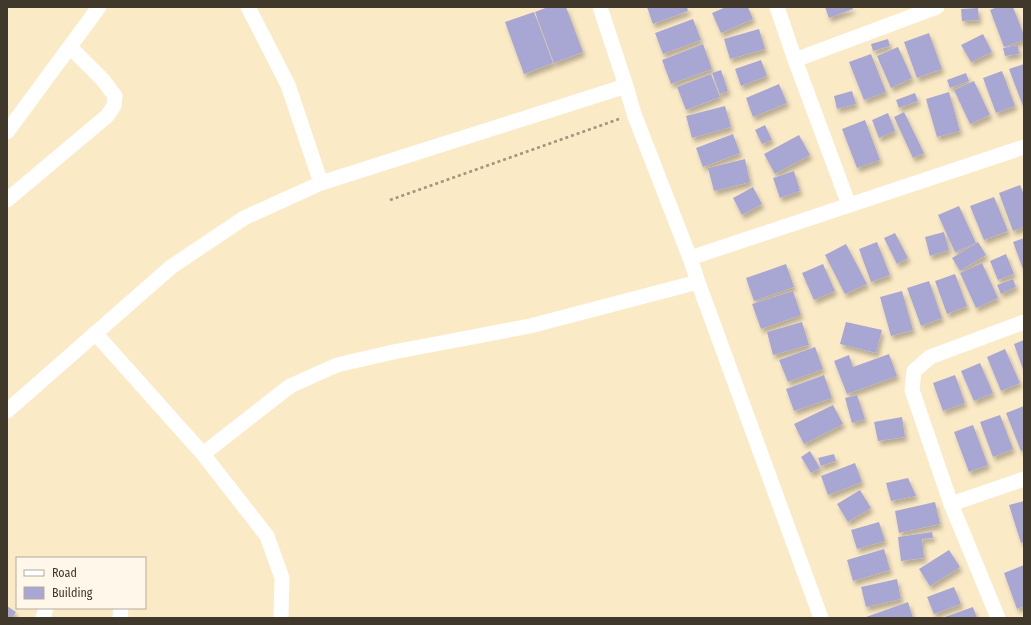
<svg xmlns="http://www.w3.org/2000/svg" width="1031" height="625" font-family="'Fira Sans Condensed',sans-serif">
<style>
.building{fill:#a8a7d4;filter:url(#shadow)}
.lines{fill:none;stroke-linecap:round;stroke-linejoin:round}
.path{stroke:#a1957c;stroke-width:2.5;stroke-dasharray:3 3;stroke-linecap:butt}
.street{stroke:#fff;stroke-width:15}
</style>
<defs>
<filter id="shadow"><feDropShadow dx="2.5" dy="4.5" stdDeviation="2" flood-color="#0004"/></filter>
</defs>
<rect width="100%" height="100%" fill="#fbeac6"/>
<path class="building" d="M548 7H566L583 52 554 63 535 12Z
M647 7H687L688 11 653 24Z
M726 7H748L753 19 721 33 712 13Z
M825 7H852L853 9 829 18Z
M997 7H1013L1024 35V40L1004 47 990 10Z
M978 8 979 20 962 21 961 9Z
M534 12 553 63 524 74 505 22Z
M693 19 701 40 663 54 655 33Z
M759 29 765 49 730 59 724 39Z
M929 33 942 69 917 78 904 42Z
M983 34 992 52 971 62 961 45Z
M888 39 890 46 873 51 871 44Z
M703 44 712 69 671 84 662 60Z
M1018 45 1019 54 1005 56 1003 48Z
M898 47 912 78 891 88 877 56Z
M871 54 886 92 864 100 849 62Z
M761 60 767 76 741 86 735 69Z
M1024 64V105L1023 106 1009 69Z
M721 70 728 91 720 94 712 73Z
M1002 71 1015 106 996 113 983 78Z
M966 73 969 81 950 88 947 80Z
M711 74 720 97 686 110 677 87Z
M974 81 990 115 970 124 954 90Z
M779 84 787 103 753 117 746 98Z
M852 91 856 104 837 109 834 96Z
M949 92 960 131 937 137 926 99Z
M915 93 918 101 899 108 896 100Z
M725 106 731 127 692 138 686 116Z
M904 112 924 153 913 158 894 117Z
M888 113 895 131 879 138 872 120Z
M865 120 880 160 857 168 842 129Z
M765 125 772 140 762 144 755 130Z
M733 134 740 153 703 167 696 148Z
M799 135 810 155 775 174 764 154Z
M745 159 750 182 714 191 708 168Z
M794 171 800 191 780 198 773 178Z
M1020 185 1024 195V227L1013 231 999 193Z
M753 187 762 204 742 215 733 198Z
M994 197 1008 231 984 240 970 206Z
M959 206 976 243 955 252 938 215Z
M944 232 949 250 930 256 925 237Z
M895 233 908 258 897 264 884 238Z
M1024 238V272L1013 242Z
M877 242 890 275 871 282 859 249Z
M978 242 986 255 960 271 952 258Z
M846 244 867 284 845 294 825 255Z
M1006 254 1014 274 998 280 990 261Z
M982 263 998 298 976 308 960 273Z
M786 264 794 287 754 301 746 278Z
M823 264 835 291 814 300 802 273Z
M955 274 967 306 947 314 935 281Z
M1013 279 1016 287 1001 294 997 285Z
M929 281 942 318 921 326 907 288Z
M793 291 801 315 761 329 752 304Z
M902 291 913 330 891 336 880 297Z
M802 322 809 345 773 355 767 332Z
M846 322 882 330 876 353 840 344Z
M1024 340V372L1014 344Z
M815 347 823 369 788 382 779 360Z
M1005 349 1020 383 1001 391 987 357Z
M889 354 897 376 847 394 834 361 849 355 853 367Z
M980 363 993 393 974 401 961 371Z
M824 375 832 398 794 411 786 389Z
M955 375 965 403 943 411 933 383Z
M857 395 865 419 852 423 845 398Z
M833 405 843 424 804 444 794 424Z
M1024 406V450L1021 451 1006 413Z
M1000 415 1013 449 993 457 980 422Z
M902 417 905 437 878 441 874 422Z
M973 425 988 465 969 472 954 432Z
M810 451 820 468 811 473 801 457Z
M834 454 836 461 821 466 818 458Z
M855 463 862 482 828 495 821 476Z
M908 478 916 496 891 501 886 483Z
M860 490 871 508 848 522 837 504Z
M1024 501V542L1021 543 1009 505Z
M935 502 940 524 899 533 895 511Z
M879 522 885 541 857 549 851 530Z
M932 532 933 538 922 539 924 558 901 561 898 537Z
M884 549 890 570 853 581 847 560Z
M949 550 960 567 930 586 919 569Z
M1024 565V606L1017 609 1004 573Z
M897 579 901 599 866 607 861 587Z
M954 587 961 604 934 614 927 597Z
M908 602 913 618H867L866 617Z
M7 606 16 612 12 618H7Z
M973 607 977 618H942Z"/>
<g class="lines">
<path class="path" d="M390 200 619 119"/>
<path class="street" d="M248 7 288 85 321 183 626 86
M600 7 626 86 634 114 690 258 698 282 821 618
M777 7 795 60 849 205
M795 60 937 7
M7 132 99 7
M7 200 107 116 114 106 115 96 103 80 70 47
M690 258 1024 147
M95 333 203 454 267 536 282 578 281 618
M7 411 171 267 244 218 321 183
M203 454 290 386 337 365 393 352 530 326 698 282
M951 504 1024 479
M43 618 46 608
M120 618 121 608
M998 618 951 504 912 390 914 371 930 357 1024 322"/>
</g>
<rect width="1031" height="625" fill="none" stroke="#40392b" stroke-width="16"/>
<rect x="16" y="557" width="130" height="52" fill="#fff8ea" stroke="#b3ac9e"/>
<rect x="24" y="570" width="20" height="6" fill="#ffffff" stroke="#b3ac9e"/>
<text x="52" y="577" font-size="12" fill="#40392b">Road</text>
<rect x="24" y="587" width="20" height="12" fill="#a8a7d4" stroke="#b3ac9e"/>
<text x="52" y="597" font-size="12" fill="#40392b">Building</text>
</svg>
